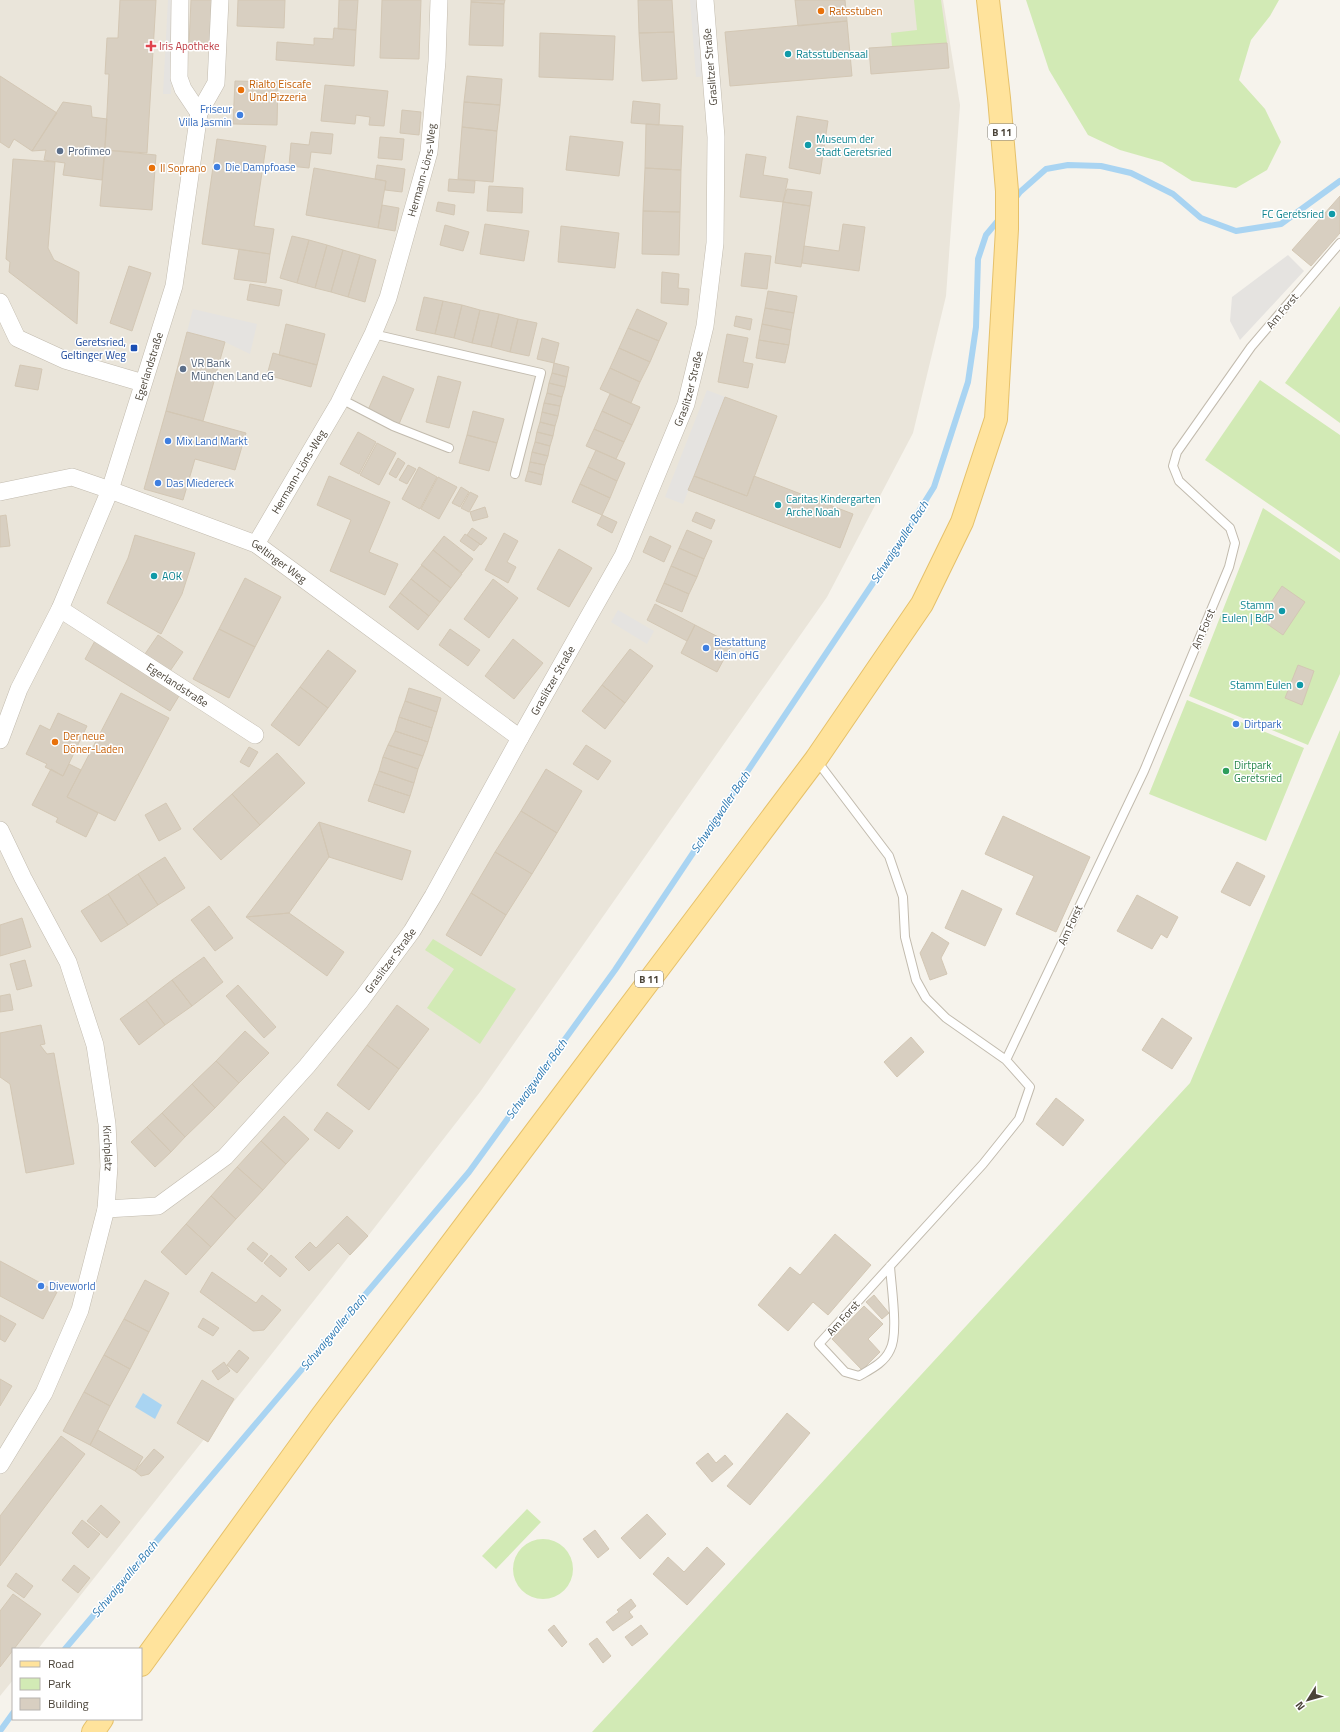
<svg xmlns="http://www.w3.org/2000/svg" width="1340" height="1732" font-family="'Titillium Web',sans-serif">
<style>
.residential{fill:#eae5da}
.green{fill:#d2eab5}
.parking{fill:#e5e3e0}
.water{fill:#a9d4f2}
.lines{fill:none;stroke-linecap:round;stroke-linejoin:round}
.stream{stroke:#a9d4f2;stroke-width:6}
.building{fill:#d8cfc1;stroke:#d3c7b4}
.service-casing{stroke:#c2bbae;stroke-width:10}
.minor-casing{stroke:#c2bbae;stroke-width:18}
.primary-casing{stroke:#e6c16a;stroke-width:24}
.service{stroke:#fff;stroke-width:8}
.minor{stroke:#fff;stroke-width:17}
.primary{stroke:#ffe39c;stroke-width:22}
.food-dot{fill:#e8710a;stroke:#fff;stroke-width:1.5}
.health-dot{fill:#e0444e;stroke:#fff;stroke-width:1.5}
.culture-dot{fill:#0f9aa8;stroke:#fff;stroke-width:1.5}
.shop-dot{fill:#3f7fe0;stroke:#fff;stroke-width:1.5}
.service-dot{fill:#5c6f8a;stroke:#fff;stroke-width:1.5}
.transit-dot{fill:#1a4fb4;stroke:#fff;stroke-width:1.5}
.leisure-dot{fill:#2e9e5b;stroke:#fff;stroke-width:1.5}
.labels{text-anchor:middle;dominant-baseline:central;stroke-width:3;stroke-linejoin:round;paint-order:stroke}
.shield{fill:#fff;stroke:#817c74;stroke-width:1}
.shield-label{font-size:10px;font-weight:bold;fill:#4b4439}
.food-label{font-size:11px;fill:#c56008;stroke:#fff;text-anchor:start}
.health-label{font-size:11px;fill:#be3a42;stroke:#fff;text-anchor:start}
.culture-label{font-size:11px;fill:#0d838f;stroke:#fff;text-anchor:start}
.street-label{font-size:11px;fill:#4b4439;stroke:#fff}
.shop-label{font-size:11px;fill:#366cbe;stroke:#fff;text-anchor:start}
.service-label{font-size:11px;fill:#4e5e75;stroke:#fff;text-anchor:start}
.transit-label{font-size:11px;fill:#164399;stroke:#fff;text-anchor:end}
.leisure-label{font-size:11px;fill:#27864d;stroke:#fff;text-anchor:start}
.water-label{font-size:12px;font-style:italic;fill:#2e7ab2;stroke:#fff}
</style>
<rect width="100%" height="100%" fill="#f6f3ec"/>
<path class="residential" d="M0 0H943L960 105 946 296 913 433 827 597 480 1092 368 1236 350 1255 38 1649H13V1680L0 1696Z"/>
<path class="green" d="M914 0H941L947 43 892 47 891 33 917 30Z
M1026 0H1279L1270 16 1251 40 1239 80 1265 109 1281 142 1267 170 1236 188 1192 181 1162 162 1120 150 1088 135 1049 70Z
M1340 306V423L1285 383Z
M1260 380 1340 435V553L1205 460Z
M1263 508 1340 560V674L1308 745 1189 696Z
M1187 700 1304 748 1266 841 1149 794Z
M1340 730V1732H592L1190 1083Z
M433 939 516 989 480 1044 427 1008 454 969 425 950Z
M527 1509 541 1522 496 1569 482 1556Z
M513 1569a30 30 0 1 1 60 0a30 30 0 1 1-60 0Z"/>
<path class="parking" d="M168 0H175L171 94H163Z
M690 0H701L707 76 696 77Z
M1288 255 1304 271 1240 340 1230 321 1232 297Z
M193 309 257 324 250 354 225 342 187 332Z
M707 390 725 397 683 504 665 497Z
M618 610 654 631 647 644 611 622Z"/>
<path class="water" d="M143 1393 162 1405 155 1419 135 1407Z"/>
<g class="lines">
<path class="stream" d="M1014 200 1020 192 1046 169 1068 165 1101 166 1131 173 1173 194 1201 218 1236 231 1281 224 1340 181
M65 1649 469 1172 615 970 891 556 934 487 968 382 976 327 978 259 986 235 1001 217
M0 1731 13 1713"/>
</g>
<path class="building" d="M120 0H156L147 153 105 150 109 74H105L107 38H118Z
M191 0H213L212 46 189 45Z
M238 0H285L284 28 237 26Z
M339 0H358L356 30 338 29Z
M382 0H421L419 59 380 58Z
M471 0H505L504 4 471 2Z
M638 0H672L674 32 639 33Z
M795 0H845L847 21 798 26Z
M471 2 504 4 503 46 469 45Z
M847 21 852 76 730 86 725 32Z
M334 28 356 30 354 66 276 60 277 42 314 45V38L333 39Z
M674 32 677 79 642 81 639 33Z
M540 33 615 36 613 80 539 77Z
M947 43 949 68 871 74 869 48Z
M0 76 57 113 32 151 14 139 9 148 0 142Z
M467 76 502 79 500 105 464 102Z
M235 81 278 82 277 125 233 124Z
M325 85 388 91 384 126 369 125 370 117 356 115 355 124 321 121Z
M633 101 660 104 659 125 631 123Z
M63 102 91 106 92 117 107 119 102 180 63 175 65 163 44 160 46 150 32 151Z
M464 102 500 105 497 131 462 127Z
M402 110 421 112 419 135 400 133Z
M797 116 828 121 820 174 789 168Z
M646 124 683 126 681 170 645 168Z
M462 127 497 131 493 182 458 179Z
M311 132 333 134 331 154 311 152 309 168 289 166 291 143 309 145Z
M570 136 623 142 619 176 566 170Z
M380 137 404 139 402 160 378 158Z
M217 139 266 146 254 226 274 229 270 254 202 244Z
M105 150 156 155 152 210 100 206Z
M746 154 766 157 763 175 788 179 783 202 740 197Z
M13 159 55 162 48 248 54 260 79 272 77 324 9 272 10 262 6 259Z
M377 165 405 169 402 192 385 190 386 181 375 179Z
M314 168 386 181 378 228 306 215Z
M645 168 681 170 680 212 643 211Z
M449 179 475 181 474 193 448 191Z
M489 186 523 188 522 213 487 211Z
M787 189 812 192 810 206 783 202Z
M1340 196V233L1311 266 1292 250Z
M438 202 455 205 454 215 436 211Z
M783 202 810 206 801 267 775 263Z
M382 205 399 208 395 231 378 228Z
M643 211 680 212 679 255 642 254Z
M485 224 529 231 524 261 480 254Z
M843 224 865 227 859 271 802 263 804 246 839 251Z
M445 225 469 232 463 251 440 245Z
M561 226 619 233 615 268 558 262Z
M292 236 309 240 297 283 280 278Z
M309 240 327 245 315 288 297 283Z
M327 245 343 250 331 292 315 288Z
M239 249 270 254 266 283 234 279Z
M343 250 360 255 348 297 331 292Z
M745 253 771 256 767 289 741 286Z
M360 255 376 260 365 302 348 297Z
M129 266 151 273 132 331 110 323Z
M662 272 679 274 678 288 689 289 688 305 661 303Z
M250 284 282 290 279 306 247 300Z
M768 291 797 296 794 313 765 308Z
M424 297 443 301 435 334 416 330Z
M443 301 462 305 454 338 435 334Z
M462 305 480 310 472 343 454 338Z
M765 308 794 313 791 330 762 324Z
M637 309 667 323 659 341 628 328Z
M480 310 499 314 491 347 472 343Z
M499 314 518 319 510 352 491 347Z
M736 316 752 319 750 330 734 326Z
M518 319 537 323 529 356 510 352Z
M286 324 325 334 317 365 279 355Z
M762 324 791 330 789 345 759 340Z
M628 328 659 341 650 362 619 348Z
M187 332 225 342 203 421 166 411Z
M727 334 748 338 743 362 753 364 748 388 718 382Z
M542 338 559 343 554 363 537 359Z
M759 340 789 345 785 363 756 358Z
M619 348 650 362 640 382 610 368Z
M273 353 317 365 311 387 267 375Z
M554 363 569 367 567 377 552 373Z
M20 365 42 369 38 390 15 386Z
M610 368 640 382 631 403 600 389Z
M552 373 567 377 565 387 549 383Z
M383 376 414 389 399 424 368 410Z
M438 376 461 382 449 428 426 422Z
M549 383 565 387 562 397 547 393Z
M547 393 562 397 560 406 544 403Z
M610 394 640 407 632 425 602 411Z
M725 397 777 416 747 496 694 476Z
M544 403 560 406 558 416 542 412Z
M166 411 246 433 235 470 195 459 183 500 144 489Z
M473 411 504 419 497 443 467 435Z
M602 411 632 425 624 442 594 429Z
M542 412 558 416 555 426 540 422Z
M540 422 555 426 553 436 537 432Z
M594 429 624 442 616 459 586 446Z
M358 432 376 442 359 474 340 464Z
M537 432 553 436 550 446 535 442Z
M467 435 497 443 489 471 459 463Z
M535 442 550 446 548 456 532 452Z
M377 443 396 453 379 485 360 475Z
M596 450 625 463 617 481 588 467Z
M532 452 548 456 545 465 530 462Z
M398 458 405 463 396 478 389 474Z
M530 462 545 465 543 475 528 471Z
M408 465 416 469 407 484 399 480Z
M419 467 437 477 420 509 402 499Z
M588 467 617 481 610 498 580 484Z
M528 471 543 475 541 485 525 481Z
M329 476 390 502 369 552 398 564 385 595 330 571 351 520 317 505Z
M694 476 747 496 754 476 853 514 840 548 688 490Z
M438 477 457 487 439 519 421 509Z
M580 484 610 498 602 515 572 502Z
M461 487 469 492 460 507 452 503Z
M470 492 478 496 469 512 461 508Z
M485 507 488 517 473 521 470 512Z
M696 512 715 520 711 529 692 521Z
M6 515 10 546 0 547V516Z
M602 515 617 522 612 533 597 525Z
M472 528 487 538 481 545 467 535Z
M687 530 712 541 704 559 679 548Z
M504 533 518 541 507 562 516 567 508 583 485 570Z
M465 534 480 544 474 551 460 541Z
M135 535 195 553 182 594 161 634 107 603 128 558Z
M444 536 473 559 462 573 433 550Z
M650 536 671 546 664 562 643 552Z
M679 548 704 559 697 577 671 566Z
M559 549 592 568 569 607 537 589Z
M433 550 462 574 451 588 421 565Z
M422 565 451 588 440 602 411 579Z
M671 566 697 577 689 594 664 583Z
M245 578 281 597 255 647 219 629Z
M411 579 440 602 429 616 400 593Z
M493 579 518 598 489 638 464 619Z
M664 583 689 594 682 612 656 601Z
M1282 586 1305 602 1283 635 1260 619Z
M400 593 429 616 418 630 389 607Z
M655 604 695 625 687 641 647 620Z
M695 625 732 644 717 672 681 653Z
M219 629 255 647 229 698 193 679Z
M450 629 480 650 468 666 439 645Z
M158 635 183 652 170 671 145 654Z
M96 639 182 691 170 711 85 659Z
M513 639 543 663 514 699 485 676Z
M630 649 653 666 625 703 602 685Z
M328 650 356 671 328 708 300 687Z
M1298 665 1314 671 1302 705 1285 698Z
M602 685 625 703 605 729 582 711Z
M300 687 328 708 299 746 271 725Z
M409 688 441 698 437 712 405 701Z
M121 693 169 718 115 821 67 797Z
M405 701 437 712 432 728 399 717Z
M58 713 87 726 63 776 45 767 47 764 26 754 40 725 50 730Z
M399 717 432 728 428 742 395 731Z
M395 731 428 742 423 756 388 745Z
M388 745 423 756 418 769 383 757Z
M586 745 611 761 598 780 573 764Z
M249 747 258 752 249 767 240 762Z
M277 753 305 783 260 825 232 794Z
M383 757 418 769 414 783 379 771Z
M69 764 81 770 67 797 98 813 86 837 56 822 58 818 32 805 51 769 63 776Z
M546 769 582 791 557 833 521 811Z
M379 771 414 783 410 796 374 784Z
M374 784 410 796 404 813 368 801Z
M232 794 260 825 221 860 193 829Z
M166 803 181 829 159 841 145 815Z
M521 811 557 833 532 874 495 852Z
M1003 816 1090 857 1056 932 1016 914 1034 876 985 854Z
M319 822 329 857 289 913 246 917Z
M319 822 411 851 402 880 329 857Z
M495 852 532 874 506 915 471 893Z
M165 857 185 888 158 905 138 874Z
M1237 862 1265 876 1250 906 1221 892Z
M138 874 158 905 128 925 108 894Z
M962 890 1002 909 985 946 945 928Z
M471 893 506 915 481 956 446 935Z
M108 894 128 925 101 942 81 911Z
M1137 895 1178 917 1167 938 1161 934 1152 949 1117 931Z
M209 906 233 938 215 951 191 920Z
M289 913 344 952 327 976 246 917Z
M22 918 31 947 0 956V925Z
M932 932 949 943 941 958 947 974 930 980 920 953Z
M204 957 223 982 192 1006 172 980Z
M25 960 32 986 17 990 10 964Z
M172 980 192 1006 165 1025 146 1000Z
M238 985 276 1027 264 1038 226 996Z
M10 994 13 1010 0 1012V996Z
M146 1000 165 1025 139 1045 120 1019Z
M397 1005 429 1029 399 1069 367 1045Z
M1162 1018 1192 1038 1172 1069 1142 1050Z
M41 1025 45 1044 40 1045 47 1054 54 1053 74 1164 26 1173 10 1084 0 1077V1033Z
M245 1031 269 1053 239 1083 216 1061Z
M911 1037 924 1052 897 1077 884 1062Z
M367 1045 399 1069 369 1110 337 1085Z
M216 1061 239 1083 215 1108 192 1084Z
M192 1084 215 1108 185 1137 162 1113Z
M1056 1098 1084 1120 1063 1146 1036 1124Z
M327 1112 353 1131 339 1149 314 1130Z
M162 1113 185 1137 171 1152 147 1127Z
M284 1116 309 1139 286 1164 261 1141Z
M147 1127 171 1152 155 1167 131 1142Z
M261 1141 286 1164 263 1190 237 1167Z
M237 1167 263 1190 236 1219 211 1196Z
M211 1196 236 1219 211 1247 186 1224Z
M347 1216 368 1236 350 1255 338 1243 309 1271 295 1257 310 1242 316 1248Z
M186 1224 211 1247 186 1275 161 1252Z
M835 1234 871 1265 828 1315 813 1302 788 1331 758 1305 790 1267 800 1275Z
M253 1242 268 1254 262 1262 247 1249Z
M271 1255 287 1269 280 1277 264 1263Z
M0 1261 57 1292 43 1319 0 1296Z
M212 1272 256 1303 262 1295 281 1310 264 1330 253 1331 200 1292Z
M145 1280 169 1293 149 1332 124 1319Z
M874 1295 889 1313 882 1319 866 1302Z
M864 1306 883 1324 868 1339 880 1352 862 1370 832 1339Z
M0 1315 16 1324 5 1342 0 1339Z
M203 1318 219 1328 213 1336 198 1327Z
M124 1319 149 1332 130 1369 104 1355Z
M239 1350 249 1358 237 1373 227 1365Z
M104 1355 130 1369 110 1406 84 1392Z
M224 1362 230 1371 218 1380 212 1371Z
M0 1379 12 1386 0 1406Z
M202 1380 234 1399 208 1442 177 1423Z
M84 1392 110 1406 90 1445 63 1431Z
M787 1413 810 1433 750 1505 727 1486Z
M98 1430 143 1457 135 1471 90 1445Z
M61 1436 85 1454 0 1566V1516Z
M154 1449 164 1457 149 1474 141 1476 135 1471Z
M708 1453 716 1463 725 1455 733 1464 712 1482 696 1463Z
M101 1505 120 1522 107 1538 87 1521Z
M647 1514 666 1534 640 1559 621 1538Z
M82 1520 100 1534 88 1548 72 1533Z
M595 1530 609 1549 598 1558 583 1539Z
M707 1547 725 1564 687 1605 653 1574 668 1557 684 1572Z
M74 1565 90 1578 78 1593 62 1580Z
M16 1573 33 1586 24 1598 7 1586Z
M13 1594 41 1614 0 1667V1611Z
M631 1599 636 1606 629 1612 633 1617 613 1631 606 1622 619 1612 617 1610Z
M554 1625 567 1642 562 1647 548 1630Z
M641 1625 648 1634 632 1646 625 1637Z
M597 1638 611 1656 603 1663 589 1644Z"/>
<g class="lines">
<g class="service-casing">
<path id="service" d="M373 334 541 373 515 474
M341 399 393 426 449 448
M817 761 889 856 903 897 905 937 916 980 926 998 946 1018 1006 1060
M890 1266C891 1285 899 1334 890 1350 884 1363 871 1369 859 1376L845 1372 819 1344 983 1164 1019 1119 1030 1087 1006 1060 1144 771 1229 567 1235 543 1230 528 1179 481 1173 466 1177 452 1251 347 1340 243"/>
</g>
<g class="minor-casing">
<g id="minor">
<path d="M180 0 179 78 183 89 199 113"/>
<path d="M0 302 17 338 65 360 143 383"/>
<path id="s1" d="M0 492 72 477 110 490 256 544 520 738"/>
<path id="s2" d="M256 544 339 403 373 334 388 298 429 152 437 61 439 0"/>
<path id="s3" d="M60 609 255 735"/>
<path id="s4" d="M0 740 19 689 60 609 110 490 174 286 199 113 216 83 220 0"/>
<path id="s5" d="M0 830 23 878 68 962 95 1045 107 1124 109 1166 106 1209 80 1310 44 1393 0 1465"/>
<path id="s6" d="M106 1209 158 1206 225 1157 307 1066 361 1000 412 931 433 896 520 738 623 556 686 404 705 326 715 243 716 137 705 0"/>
</g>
</g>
<g class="primary-casing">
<path id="primary" d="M141 1665 321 1417 816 759 922 604 962 522 996 419 1007 229V191L999 98 988 0
M93 1732 102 1719"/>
</g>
<use href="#service" class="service"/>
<use href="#minor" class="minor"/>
<use href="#primary" class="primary"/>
</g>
<g class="food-dot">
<circle cx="821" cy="11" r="4"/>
<circle cx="241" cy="90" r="4"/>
<circle cx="152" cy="168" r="4"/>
<circle cx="55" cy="742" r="4"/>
</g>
<path class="health-dot" d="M149 40h4v4h4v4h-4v4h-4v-4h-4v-4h4z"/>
<g class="culture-dot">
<circle cx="788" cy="54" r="4"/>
<circle cx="808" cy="145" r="4"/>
<circle cx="1332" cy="214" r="4"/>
<circle cx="778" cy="505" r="4"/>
<circle cx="154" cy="576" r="4"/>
<circle cx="1282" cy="611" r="4"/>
<circle cx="1300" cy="685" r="4"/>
</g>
<g class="shop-dot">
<circle cx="240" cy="115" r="4"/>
<circle cx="217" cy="167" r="4"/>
<circle cx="168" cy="441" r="4"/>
<circle cx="158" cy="483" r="4"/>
<circle cx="706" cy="648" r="4"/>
<circle cx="1236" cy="724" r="4"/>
<circle cx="41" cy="1286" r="4"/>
</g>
<g class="service-dot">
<circle cx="60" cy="151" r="4"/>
<circle cx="183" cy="369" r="4"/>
</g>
<rect class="transit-dot" x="130" y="344" width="8" height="8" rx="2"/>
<circle class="leisure-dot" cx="1226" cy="771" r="4"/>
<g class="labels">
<g class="shield">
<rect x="988" y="124" width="28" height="16" rx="3"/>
<rect x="635" y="971" width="28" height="16" rx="3"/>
</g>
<g class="shield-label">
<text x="1002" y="132">B 11</text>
<text x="649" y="979">B 11</text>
</g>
<g class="food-label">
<text x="829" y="11">Ratsstuben</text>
<text x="249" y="84">Rialto Eiscafe<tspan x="249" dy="13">Und Pizzeria</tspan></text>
<text x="160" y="168">Il Soprano</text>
<text x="63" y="736">Der neue<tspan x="63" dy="13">Döner-Laden</tspan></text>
</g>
<g class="health-label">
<text x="159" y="46">Iris Apotheke</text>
</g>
<g class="culture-label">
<text x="796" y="54">Ratsstubensaal</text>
<text x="816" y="139">Museum der<tspan x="816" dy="13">Stadt Geretsried</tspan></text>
<text x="1324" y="214" text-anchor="end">FC Geretsried</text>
<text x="786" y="499">Caritas Kindergarten<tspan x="786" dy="13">Arche Noah</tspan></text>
<text x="162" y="576">AOK</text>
<text x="1274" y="605" text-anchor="end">Stamm<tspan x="1274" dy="13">Eulen | BdP</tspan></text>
<text x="1292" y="685" text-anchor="end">Stamm Eulen</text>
</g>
<g class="street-label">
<text transform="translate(710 67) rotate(-95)">Graslitzer Straße</text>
<text stroke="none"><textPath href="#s2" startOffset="412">Hermann-Löns-Weg</textPath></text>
<text transform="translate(1282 311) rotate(-50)">Am Forst</text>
<text stroke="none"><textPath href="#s4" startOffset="403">Egerlandstraße</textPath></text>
<text stroke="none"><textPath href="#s6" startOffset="1039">Graslitzer Straße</textPath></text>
<text stroke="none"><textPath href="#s2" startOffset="84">Hermann-Löns-Weg</textPath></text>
<text stroke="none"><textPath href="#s1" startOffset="298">Geltinger Weg</textPath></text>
<text transform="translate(1203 629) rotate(-67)">Am Forst</text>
<text stroke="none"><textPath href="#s6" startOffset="716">Graslitzer Straße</textPath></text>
<text stroke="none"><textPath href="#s3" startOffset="140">Egerlandstraße</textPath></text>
<text transform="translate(1070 925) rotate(-65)">Am Forst</text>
<text stroke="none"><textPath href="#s6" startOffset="392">Graslitzer Straße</textPath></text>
<text stroke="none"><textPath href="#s5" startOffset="340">Kirchplatz</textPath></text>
<text transform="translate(843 1318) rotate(-48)">Am Forst</text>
</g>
<g class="shop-label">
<text x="232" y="109" text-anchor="end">Friseur<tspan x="232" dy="13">Villa Jasmin</tspan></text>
<text x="225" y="167">Die Dampfoase</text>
<text x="176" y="441">Mix Land Markt</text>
<text x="166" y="483">Das Miedereck</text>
<text x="714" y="642">Bestattung<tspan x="714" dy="13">Klein oHG</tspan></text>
<text x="1244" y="724">Dirtpark</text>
<text x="49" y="1286">Diveworld</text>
</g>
<g class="service-label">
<text x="68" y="151">Profimeo</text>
<text x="191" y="363">VR Bank<tspan x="191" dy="13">München Land eG</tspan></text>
</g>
<g class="transit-label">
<text x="126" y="342">Geretsried,<tspan x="126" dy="13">Geltinger Weg</tspan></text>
</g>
<g class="leisure-label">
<text x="1234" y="765">Dirtpark<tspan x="1234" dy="13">Geretsried</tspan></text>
</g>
<g class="water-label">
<text transform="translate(899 542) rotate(-57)">Schwaigwaller Bach</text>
<text transform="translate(720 812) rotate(-56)">Schwaigwaller Bach</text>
<text transform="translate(536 1079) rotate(-54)">Schwaigwaller Bach</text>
<text transform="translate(333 1332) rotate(-50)">Schwaigwaller Bach</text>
<text transform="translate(124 1579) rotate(-50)">Schwaigwaller Bach</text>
</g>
</g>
<rect x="12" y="1648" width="130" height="72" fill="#ffffff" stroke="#b7b4b0"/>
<rect x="20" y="1661" width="20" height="6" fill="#ffe39c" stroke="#b7b4b0"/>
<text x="48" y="1668" font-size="12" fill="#4b4439">Road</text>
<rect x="20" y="1678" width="20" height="12" fill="#d2eab5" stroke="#b7b4b0"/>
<text x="48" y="1688" font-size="12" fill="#4b4439">Park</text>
<rect x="20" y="1698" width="20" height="12" fill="#d8cfc1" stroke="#b7b4b0"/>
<text x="48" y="1708" font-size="12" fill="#4b4439">Building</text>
<g transform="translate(1308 1700) rotate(233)" stroke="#ffffff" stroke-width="3" paint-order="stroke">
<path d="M0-3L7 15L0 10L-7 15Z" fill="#4b4439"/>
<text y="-6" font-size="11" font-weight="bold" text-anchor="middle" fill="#4b4439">N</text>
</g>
</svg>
